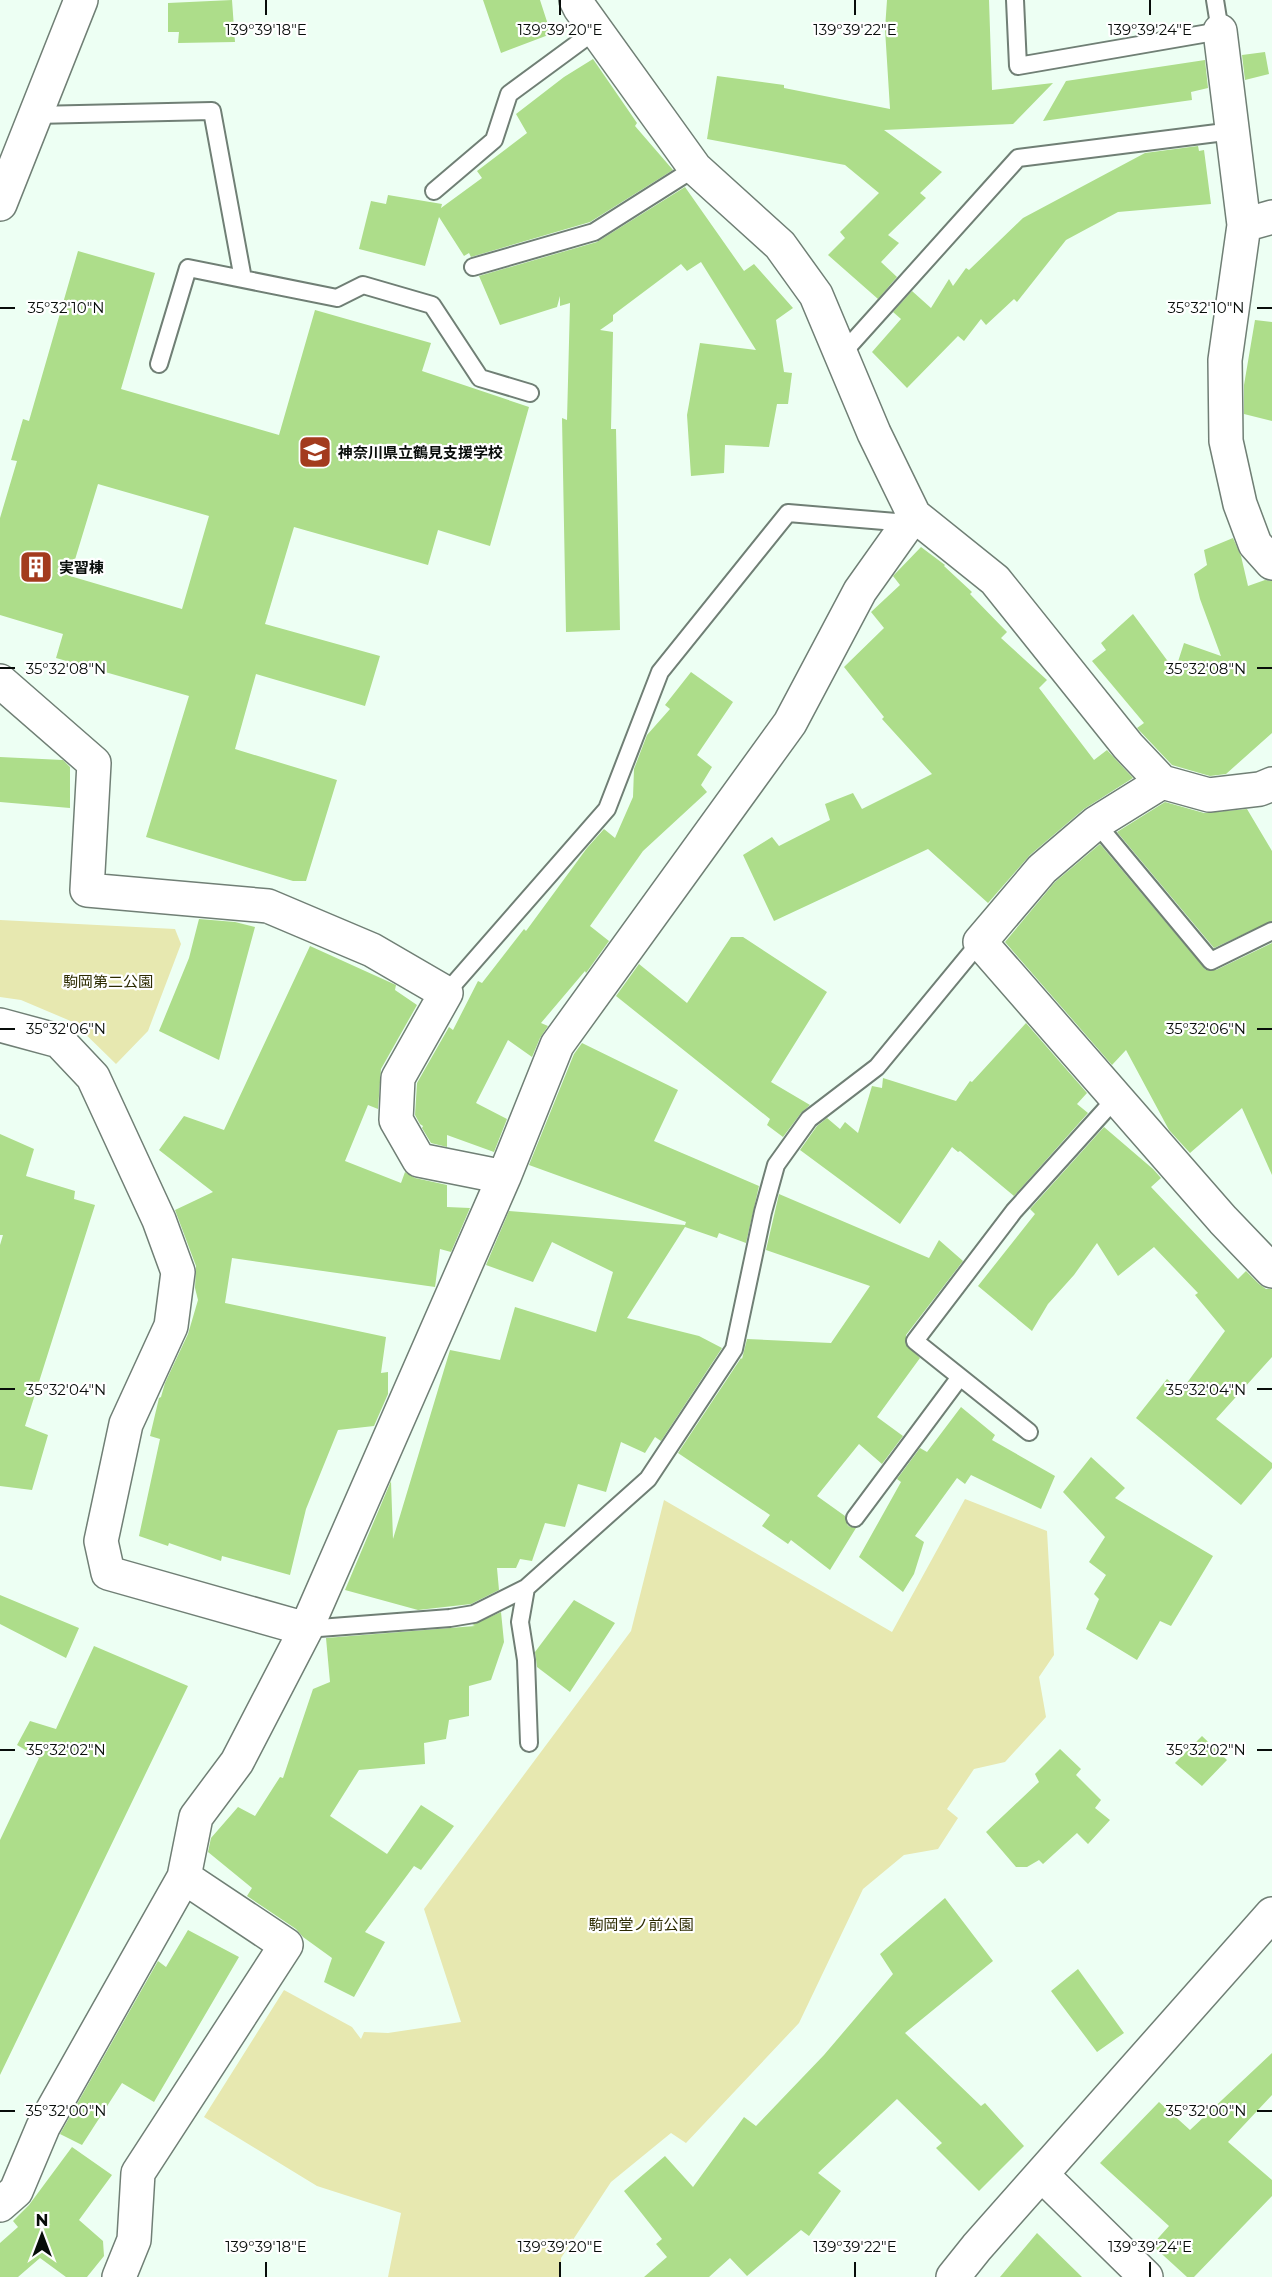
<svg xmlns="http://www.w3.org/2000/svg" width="1272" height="2277" font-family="Montserrat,'Noto Sans JP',sans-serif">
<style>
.green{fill:#e7e8b0}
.building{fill:#addd8a;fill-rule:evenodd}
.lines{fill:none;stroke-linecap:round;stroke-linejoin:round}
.lane-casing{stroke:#707f75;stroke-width:20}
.street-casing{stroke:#707f75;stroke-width:36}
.lane{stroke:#fff;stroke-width:16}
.street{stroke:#fff;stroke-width:33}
.ticks{fill:none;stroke:#080d0a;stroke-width:2}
.labels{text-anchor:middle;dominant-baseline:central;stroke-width:4.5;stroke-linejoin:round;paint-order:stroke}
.poi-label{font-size:15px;font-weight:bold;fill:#080d0a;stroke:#fff;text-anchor:start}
.park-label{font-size:15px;fill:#2c2b01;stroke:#fff}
.ticks-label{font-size:15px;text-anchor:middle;fill:#080d0a;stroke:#fff;stroke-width:4.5;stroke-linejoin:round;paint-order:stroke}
</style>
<rect width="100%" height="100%" fill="#edfff3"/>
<path class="green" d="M0 920 175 929 181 944 148 1031 116 1064 73 1022 21 1000 0 997Z
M965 1499 1047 1531 1054 1655 1039 1677 1046 1717 1005 1762 974 1769 947 1809 958 1818 938 1849 904 1855 863 1889 799 2023 686 2143 671 2133 611 2182 561 2258V2277H388L401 2213 317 2186 204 2117 284 1990 352 2027 361 2039 364 2032 388 2033 461 2022 424 1909 631 1631 664 1500 892 1632Z"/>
<path class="building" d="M232 0 235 42 178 43 179 32H168V3Z
M483 0H540L551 34 501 53Z
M887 0H989L992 90 1053 83 1013 124 884 130 942 172 920 193 926 198 888 235 899 243 881 262 897 277 878 299 828 255 845 238 840 232 879 193 845 165 707 139 717 76 784 85V88L890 109 885 29Z
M1265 52 1269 74 1245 80 1242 55Z
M593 59 637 123 635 126 673 170 590 222 471 257 469 253 464 256 439 217 425 266 359 249 371 201 386 204 388 195 442 204 441 208 482 178 477 171 527 133 516 114 564 77Z
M1205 60 1208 88 1191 92 1192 100 1043 121 1066 81Z
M1198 146 1199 151 1204 150 1211 204 1118 212 1066 240 1017 302 1014 299 986 325 981 319 964 341 958 336 907 388 872 352 901 319 893 312 912 291 931 308 949 279 953 286 966 268 969 270 1023 218 1145 153Z
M685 187 744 271 754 264 793 308 776 320 784 372 792 373 788 404H777L769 447 725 445 724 473 691 476 687 415 700 343 756 350 701 262 687 271 681 264 613 315V321L600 330 613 332 611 429H616L620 630 566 632 562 418 567 420 570 303 560 306V296L557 307 500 325 479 276 597 242Z
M78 251 155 273 121 389 279 435 315 310 431 343 422 371 529 407 490 546 438 530 428 565 294 527 265 624 380 656 365 706 256 674 235 749 337 780 306 881H293L146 837 189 696 56 658 63 634 0 615V518L17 461 11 460 23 419 29 421ZM98 484 209 516 182 609 70 576Z
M1255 320 1272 322V421L1244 414V385Z
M1233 538 1241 556 1248 586 1265 580 1272 581V733L1226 774 1210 776 1172 765 1137 728 1144 723 1092 661 1106 650 1101 643 1133 614 1175 671 1184 643 1221 656 1200 599 1194 574 1207 565 1204 550Z
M921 547 945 565 944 566 972 592 970 594 1007 632 1001 638 1047 680 1039 688 1094 760 1107 750 1133 778 1084 809 1030 855 988 903 928 849 774 921 743 855 772 837 779 846 830 820 825 804 853 793 862 809 932 774 882 719 884 717 844 667 884 628 871 612 900 585 893 576Z
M691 672 733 702 697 755 712 767 701 785 707 792 643 851 590 926 609 941 586 973 585 971 541 1023 548 1026 540 1038 532 1057 508 1040 476 1103 507 1119 494 1152 447 1135V1147L431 1143 422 1128 423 1126 420 1124 415 1115 417 1083 449 1027 453 1030 478 981 482 983 524 929 526 931 587 848 604 829 615 838 633 797 634 769 647 735 670 709 665 705Z
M0 757 63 760 70 767V808L0 802Z
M1165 802 1204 813 1247 809 1272 851V921L1214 948 1117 832Z
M1100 844 1206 970H1216L1272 943V1175L1242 1108 1190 1153 1169 1130 1126 1050 1112 1065 1005 942 1055 882Z
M199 919 235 922 255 927 219 1060 159 1031 189 958Z
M731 937H743L827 992 771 1082 810 1105 801 1113 783 1137 767 1125 770 1119 616 996 639 964 687 1003Z
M310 946 396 985 395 990 417 1005 381 1069 378 1109 368 1105 345 1161 401 1183 405 1172 415 1178 447 1185V1207L470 1208 451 1252 440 1249 435 1287 232 1258 225 1303 386 1337 381 1373 388 1372V1394L374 1426 338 1430 306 1509 290 1575 222 1556 221 1561 169 1543 168 1546 139 1536 160 1439 150 1436 159 1398 161 1397 165 1383 188 1334 198 1300 195 1288 196 1266 175 1210 213 1192 159 1150 184 1116 224 1130Z
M1026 1023 1087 1093 1077 1104 1088 1113 1014 1196 960 1151 958 1152 952 1147 900 1224 800 1150 817 1126 827 1118 840 1129 845 1122 858 1133 872 1086 882 1088 883 1078 956 1101 970 1081 972 1082Z
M582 1043 678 1090 654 1141 759 1186 746 1243 719 1233 717 1238 685 1227 627 1318 699 1336 722 1348 661 1441 655 1437 645 1453 621 1442 606 1492 578 1484 565 1527 545 1523 532 1561 520 1559 516 1568H497L499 1590 471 1604 418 1610 345 1590 391 1481 393 1539 450 1350 500 1360 515 1307 596 1332 613 1272 552 1242 533 1282 486 1265 509 1211 685 1225 686 1222 529 1165 574 1054Z
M1104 1127 1153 1169 1161 1178 1151 1187 1238 1279 1246 1271 1259 1284 1266 1289H1272V1357L1216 1419 1272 1463V1468L1241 1505 1136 1418 1167 1379 1181 1391 1225 1331 1195 1295 1198 1293 1154 1247 1118 1276 1097 1243 1074 1275 1048 1304 1032 1331 978 1286 1035 1214 1030 1209Z
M0 1134 34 1149 26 1176 75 1191 74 1199 95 1205 25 1426 48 1435 32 1490 0 1486V1245L3 1235H0Z
M779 1194 929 1258 939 1240 963 1261 906 1335V1345L920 1358 877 1417 903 1436 882 1464 859 1444 817 1496 845 1516 848 1526 856 1528 830 1570 791 1540 788 1544 762 1526 770 1515 678 1453 741 1358 742 1359 747 1339 831 1343 870 1286 766 1250Z
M961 1407 995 1435 992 1440 1055 1476 1041 1509 971 1475 965 1484 957 1478 915 1536 924 1542 914 1574 903 1592 859 1557 901 1482 897 1479 920 1448 927 1452Z
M1091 1457 1125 1488 1115 1498 1213 1556 1171 1626 1160 1621 1137 1660 1086 1629 1099 1599 1094 1594 1106 1575 1089 1562 1105 1537 1063 1492Z
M0 1595 79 1628 66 1658 0 1624Z
M574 1600 615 1623 570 1692 537 1667 535 1652Z
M501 1612 504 1642 491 1680 469 1686V1716L449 1720 446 1739 424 1743 425 1764 359 1770 330 1816 387 1854 421 1805 454 1826 421 1870 414 1866 365 1932 385 1942 354 1997 324 1982 332 1958 303 1937 296 1929 247 1896 252 1888 208 1852 211 1838 238 1807 255 1816 280 1777 283 1778 313 1689 330 1682 326 1638 475 1626 472 1625Z
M94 1646 188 1686 0 2075V1840L39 1758 17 1745 30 1721 56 1729Z
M1202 1736 1227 1760 1202 1786 1175 1763Z
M1060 1749 1081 1769 1076 1775 1101 1800 1095 1808 1110 1820 1088 1844 1077 1833 1043 1864 1039 1860 1027 1867H1016L986 1832 1039 1782 1035 1774Z
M945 1898 993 1961 905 2033 981 2106 985 2103 1024 2146 979 2191 936 2148 942 2143 897 2099 818 2173 841 2191 809 2236 801 2230 747 2276 730 2258 709 2277H644L667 2257 656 2244 662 2239 624 2191 665 2156 693 2187 744 2117 756 2126 824 2055 893 1974 880 1954Z
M188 1930 239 1957 154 2102 122 2083 82 2145 60 2134 158 1961 166 1967Z
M1078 1969 1124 2033 1097 2052 1051 1991Z
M1272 2053V2095L1228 2142 1272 2180V2196L1194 2277H1187L1152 2245 1169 2226 1100 2163 1159 2102 1190 2130Z
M72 2147 112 2175 79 2220 103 2241 104 2256 87 2277H66L40 2258 18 2277H0V2243L18 2227 13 2221 29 2205Z
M1037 2233 1082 2277H1000Z"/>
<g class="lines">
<g class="lane-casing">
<path id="lane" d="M1015 0 1018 66 1220 31 1215 0
M35 115 212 111 243 279
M434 191 494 140 509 94 596 30
M473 267 594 232 695 168
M840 356 1018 158 1233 131
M159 364 188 268 337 298 363 285 432 305 480 378 530 393
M1096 823 1211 961 1272 931
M446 993 607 809 660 672 788 513 908 523
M1029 1432 915 1341 1014 1211 1116 1098
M855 1518 960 1377
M526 1588 520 1622 526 1660 529 1743
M306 1629 450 1618 474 1614 526 1588 648 1479 734 1349 763 1212 776 1165 809 1119 877 1067 980 942"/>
</g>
<g class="street-casing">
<path id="street" d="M576 0 580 8 695 168 780 245 816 295 874 433 914 515 995 580 1128 746 1162 782 1209 795 1260 789 1272 784
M1220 31 1244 225
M0 204 81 0
M1272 217 1244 225 1225 360 1226 441 1240 504 1255 544 1272 563
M0 681 94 763 87 890 268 906 372 950 446 993 398 1078 396 1120 419 1160 504 1177
M1162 782 1096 823 1042 869 980 942 1223 1220 1272 1271
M0 1025 59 1041 93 1077 159 1220 178 1272 171 1326 126 1424 101 1541 108 1573 306 1629
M1042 2175 1146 2277
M0 2205 16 2191 43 2127 184 1877 196 1817 237 1762 306 1629 504 1177 557 1045 790 723 860 591 914 515
M119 2277 134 2240 138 2173 286 1945 184 1877
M953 2277 977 2247 1272 1914"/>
</g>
<use href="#lane" class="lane"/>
<use href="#street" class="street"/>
</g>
<path class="ticks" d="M266 0V15M560 0V15M855 0V15M1150 0V15M0 308H15M1257 308H1272M0 668H15M1257 668H1272M0 1029H15M1257 1029H1272M0 1389H15M1257 1389H1272M0 1750H15M1257 1750H1272M0 2111H15M1257 2111H1272M266 2262V2277M560 2262V2277M855 2262V2277M1150 2262V2277"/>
<defs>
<g id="school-square" transform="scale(1.725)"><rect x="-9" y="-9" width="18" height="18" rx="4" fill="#a33b1e" stroke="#fff"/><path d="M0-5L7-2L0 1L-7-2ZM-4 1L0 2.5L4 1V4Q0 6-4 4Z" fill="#fff"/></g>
<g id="building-square" transform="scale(1.725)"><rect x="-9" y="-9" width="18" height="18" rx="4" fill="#a33b1e" stroke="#fff"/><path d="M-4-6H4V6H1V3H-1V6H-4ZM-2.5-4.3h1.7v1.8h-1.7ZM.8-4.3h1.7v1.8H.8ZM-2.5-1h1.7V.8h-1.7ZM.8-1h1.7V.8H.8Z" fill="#fff"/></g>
</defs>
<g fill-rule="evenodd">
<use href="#school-square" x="315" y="452"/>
<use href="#building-square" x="36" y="567"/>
</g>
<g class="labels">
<g class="poi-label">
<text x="338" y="452">神奈川県立鶴見支援学校</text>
<text x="59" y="567">実習棟</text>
</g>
<g class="park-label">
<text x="108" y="981">駒岡第二公園</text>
<text x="641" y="1924">駒岡堂ノ前公園</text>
</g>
</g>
<g class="ticks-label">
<text x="266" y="35">139°39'18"E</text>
<text x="560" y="35">139°39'20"E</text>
<text x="855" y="35">139°39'22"E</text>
<text x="1150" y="35">139°39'24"E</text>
<text x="66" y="313">35°32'10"N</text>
<text x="1206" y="313">35°32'10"N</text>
<text x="66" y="674">35°32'08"N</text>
<text x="1206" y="674">35°32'08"N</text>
<text x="66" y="1034">35°32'06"N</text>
<text x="1206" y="1034">35°32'06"N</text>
<text x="66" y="1395">35°32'04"N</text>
<text x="1206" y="1395">35°32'04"N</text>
<text x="66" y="1755">35°32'02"N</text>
<text x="1206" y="1755">35°32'02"N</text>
<text x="66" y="2116">35°32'00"N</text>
<text x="1206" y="2116">35°32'00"N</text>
<text x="266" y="2252">139°39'18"E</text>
<text x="560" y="2252">139°39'20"E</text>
<text x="855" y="2252">139°39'22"E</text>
<text x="1150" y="2252">139°39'24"E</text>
</g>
<g transform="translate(42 2235)" stroke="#ffffff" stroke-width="4.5" paint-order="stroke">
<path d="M0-4.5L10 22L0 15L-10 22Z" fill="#080d0a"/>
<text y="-9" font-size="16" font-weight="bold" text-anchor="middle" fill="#080d0a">N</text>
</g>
</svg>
